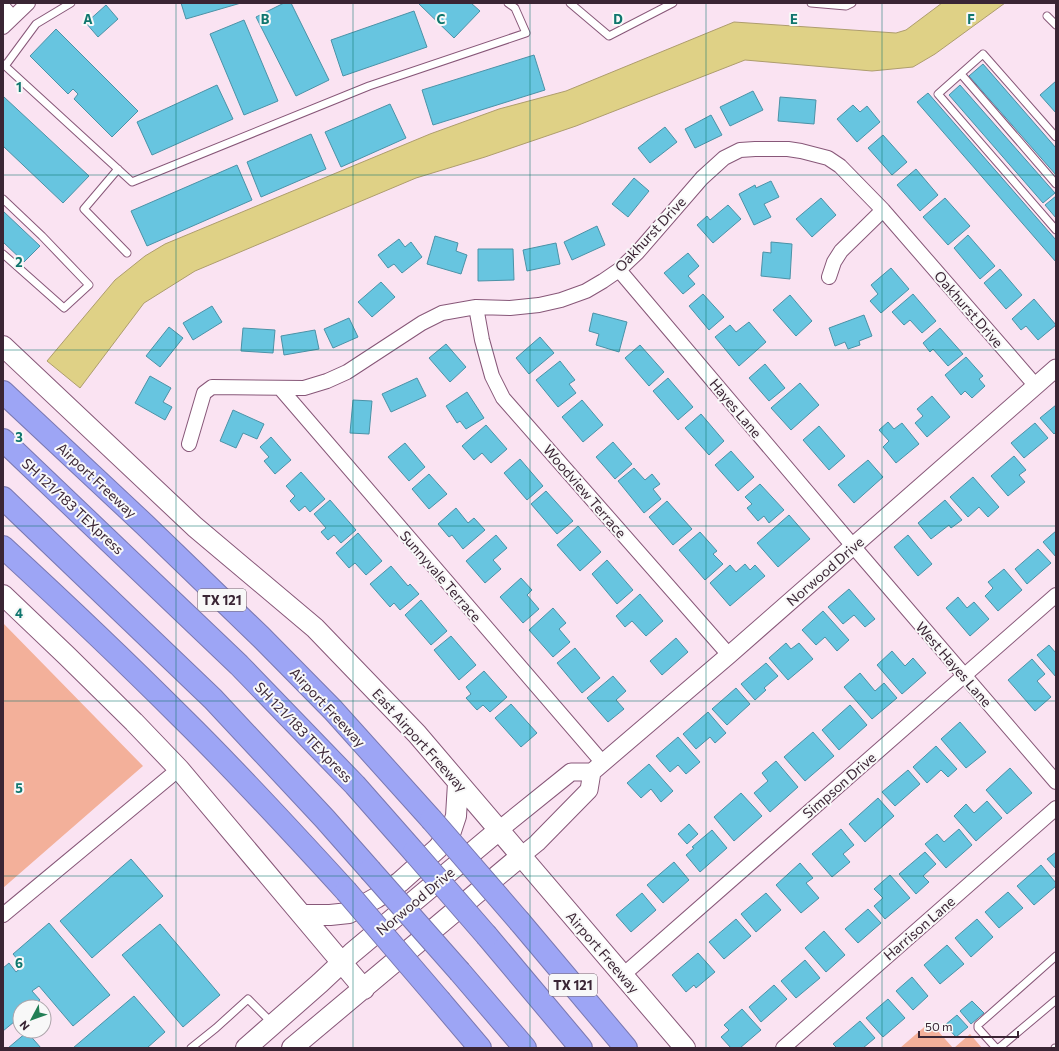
<svg xmlns="http://www.w3.org/2000/svg" width="1059" height="1051" font-family="Commissioner,sans-serif">
<style>
.green{fill:#f3b09a}
.water{fill:#dfd186;stroke:#ae9d6d}
.building{fill:#67c5e0;stroke:#4b92a7}
.lines{fill:none;stroke-linecap:round;stroke-linejoin:round}
.service-casing{stroke:#875778;stroke-width:9}
.minor-casing{stroke:#875778;stroke-width:16}
.tertiary-casing{stroke:#875778;stroke-width:19}
.secondary-casing{stroke:#875778;stroke-width:22}
.motorway-casing{stroke:#7a78b1;stroke-width:24}
.service{stroke:#fff;stroke-width:7}
.minor{stroke:#fff;stroke-width:14}
.tertiary{stroke:#fff;stroke-width:17}
.secondary{stroke:#fff;stroke-width:20}
.motorway{stroke:#9da5f5;stroke-width:22}
.motorway-bridge-casing{stroke:#7a78b1;stroke-width:24;stroke-linecap:butt}
.motorway-bridge{stroke:#9da5f5;stroke-width:22}
.grid{fill:none;stroke:#0f766e;stroke-width:1;stroke-opacity:0.55}
.labels{text-anchor:middle;dominant-baseline:central;stroke-width:4;stroke-linejoin:round;paint-order:stroke}
.shield{fill:#f8f8f8;stroke:#73646f;stroke-width:1}
.shield-label{font-size:13px;font-weight:bold;fill:#3a2534}
.street-label{font-size:14px;fill:#3a2534;stroke:#f8f8f8}
.grid-label{font-size:13px;text-anchor:middle;font-weight:bold;fill:#0f766e;stroke:#f8f8f8;stroke-width:4;stroke-linejoin:round;paint-order:stroke}
</style>
<rect width="100%" height="100%" fill="#fae3f2"/>
<path class="green" d="M3 623 143 766 3 888Z
M930 1022 953 1048H900Z
M970 1034 982 1048H954Z"/>
<path class="water" d="M942 3H1005L935 54 913 67 872 71 745 60 576 126 485 157 416 178 195 271 144 303 80 388 47 361 115 280 145 256 165 244 430 134 499 109 566 91 734 22 896 33 906 30Z"/>
<path class="building" d="M181 3H241L186 19Z
M284 3H291L329 80 296 96 256 17Z
M418 3H471L480 11 454 38Z
M106 5 118 19 98 37 86 23Z
M414 11 427 47 343 76 331 40Z
M244 20 278 101 244 115 210 34Z
M56 29 138 111 112 137 74 99 78 94 73 89 68 94 30 56Z
M534 55 545 90 433 125 422 90Z
M983 64 1056 148V175L969 76Z
M1056 81V113L1040 95Z
M217 85 233 119 152 155 137 122Z
M960 85 1055 193 1043 203 949 95Z
M753 91 763 110 730 126 720 107Z
M928 93 1056 240V262L917 102Z
M4 97 89 176 63 203 3 146V98Z
M780 97 816 100 814 124 778 121Z
M390 104 406 138 341 167 325 132Z
M853 105 860 112 867 106 880 122 857 142 837 119Z
M711 115 722 135 695 148 685 129Z
M665 127 677 142 650 163 638 148Z
M311 134 326 169 261 197 247 162Z
M883 135 907 162 892 175 868 148Z
M237 165 252 200 147 246 131 211Z
M916 169 938 195 920 211 897 185Z
M634 178 649 191 628 217 612 204Z
M771 181 779 197 764 204 771 217 754 225 739 194 755 185 756 188Z
M1056 196V218L1045 205Z
M821 198 836 215 812 237 796 219Z
M945 198 970 226 948 245 923 217Z
M728 205 741 219 713 243 697 225 707 216 710 220Z
M3 211 40 246 24 262 3 242Z
M597 226 605 245 572 260 564 242Z
M968 235 995 266 980 279 954 248Z
M435 236 458 243 456 251 467 255 461 274 427 264Z
M399 239 405 247 411 242 422 257 402 273 394 264 388 268 378 255Z
M771 242 792 244 790 279 761 276 763 252 771 253Z
M556 243 560 264 527 271 523 250Z
M478 249H513L514 280 478 281Z
M688 253 699 266 688 276 695 284 683 294 664 273Z
M891 268 909 289 881 313 870 301 878 294 871 285Z
M1000 269 1022 295 1006 309 984 283Z
M381 282 395 297 372 317 358 302Z
M703 294 724 317 709 330 689 306Z
M913 294 936 321 922 333 910 320 904 325 892 312Z
M790 295 812 321 796 336 773 310Z
M1034 299 1056 325 1038 340 1026 326 1021 330 1012 319Z
M212 306 222 322 193 340 183 323Z
M593 313 627 322 619 352 596 345 599 334 589 331Z
M864 315 872 336 859 341 860 345 848 349 845 342 835 346 829 328Z
M349 318 358 337 333 348 324 329Z
M749 322 766 342 739 366 715 337 730 325 736 332Z
M169 327 183 338 160 367 146 356Z
M243 328 275 330 273 353 241 351Z
M940 328 963 354 948 366 933 349 930 352 923 343Z
M315 330 319 349 284 355 281 336Z
M540 337 554 353 529 374 516 358Z
M446 344 466 367 450 382 429 358Z
M640 345 664 372 649 386 625 358Z
M966 357 983 376 979 379 985 386 972 398 965 391 961 395 945 375Z
M560 361 575 380 569 384 576 393 558 407 536 380Z
M765 364 785 388 769 401 749 378Z
M150 376 171 388 163 402 172 407 165 420 135 403Z
M417 378 426 396 391 412 382 394Z
M668 378 693 407 678 420 653 391Z
M800 383 819 405 791 430 771 408Z
M467 392 484 418 466 429 460 421 457 423 446 406Z
M932 396 950 417 927 437 915 423 923 416 917 409Z
M353 400 372 401 369 434 350 433Z
M582 400 603 425 583 442 562 417Z
M1056 405V432L1054 434 1040 418Z
M233 410 264 424 257 439 243 433 236 448 220 441Z
M701 414 724 441 709 455 685 428Z
M888 422 894 429 902 423 919 444 896 463 883 447 889 441 879 430Z
M1035 423 1048 438 1024 458 1011 443Z
M486 425 507 449 491 463 482 453 474 460 462 446Z
M819 426 845 456 829 470 803 440Z
M271 437 291 460 275 474 264 461 269 457 260 447Z
M613 442 632 464 615 479 596 457Z
M405 443 425 467 409 481 388 457Z
M731 451 754 477 738 491 715 465Z
M1014 456 1026 470 1019 475 1025 482 1008 496 991 476Z
M520 459 543 486 527 500 504 473Z
M868 460 883 477 854 503 838 485Z
M634 468 645 480 652 474 660 484 653 489 661 499 644 513 618 481Z
M301 472 325 499 310 512 305 506 299 511 290 501 295 496 286 486Z
M429 474 447 494 429 509 412 489Z
M973 477 999 507 988 517 979 507 968 517 950 497Z
M760 484 784 510 769 523 764 516 758 521 747 508 752 504 745 497Z
M546 491 573 521 557 534 531 504Z
M330 500 356 530 341 543 334 535 328 540 321 532 326 528 314 514Z
M945 500 962 520 951 528 949 525 931 539 918 523Z
M667 501 692 529 673 545 649 517Z
M456 508 468 523 474 518 485 530 463 549 452 535 449 537 438 524Z
M789 515 810 539 778 567 757 543Z
M578 526 601 552 580 571 557 545Z
M1056 531V557L1043 542Z
M700 532 717 551 713 554 723 564 705 580 679 550Z
M358 533 382 561 366 575 355 563 349 568 336 553Z
M496 535 507 548 493 560 501 569 485 583 466 561Z
M908 535 932 564 918 576 894 547Z
M1038 549 1051 563 1027 584 1015 569Z
M607 560 633 590 617 604 592 574Z
M745 564 750 570 755 565 765 576 730 606 710 583 730 565 736 572Z
M391 566 408 586 410 584 419 594 400 610 394 603 390 607 370 584Z
M1004 569 1022 590 998 611 985 596 993 588 988 582Z
M521 578 532 590 527 595 539 609 523 623 500 597Z
M849 589 875 619 865 627 854 615 843 624 828 607Z
M640 594 663 621 646 636 632 621 625 627 616 616Z
M958 597 967 608 974 602 989 619 970 636 946 608Z
M421 600 447 631 431 645 405 615Z
M553 608 566 623 559 629 570 642 553 657 529 630Z
M823 611 849 640 837 651 825 637 816 645 802 630Z
M451 636 476 665 459 680 434 650Z
M676 638 688 652 662 675 650 661Z
M786 643 791 649 799 643 813 659 788 680 769 658Z
M1049 645 1056 653V677L1037 655Z
M575 648 600 678 582 693 557 663Z
M892 651 905 666 913 658 926 673 902 694 877 665Z
M1032 659 1045 674 1037 681 1051 697 1035 711 1008 680Z
M766 663 778 676 764 688 766 690 755 700 741 684Z
M484 671 507 697 490 712 483 705 477 710 466 698 471 694 466 687Z
M860 673 875 691 884 683 897 698 872 719 844 687Z
M613 676 626 691 616 700 624 709 608 722 587 698Z
M736 688 750 704 727 725 712 709Z
M511 704 537 733 521 747 495 718Z
M850 705 867 725 839 750 822 730Z
M708 712 726 733 715 743 710 737 696 749 683 734Z
M960 722 986 752 966 768 941 739Z
M813 732 834 756 805 781 784 757Z
M678 737 700 762 686 774 678 765 670 772 656 756Z
M936 746 957 769 948 777 941 770 927 783 913 767Z
M776 761 798 787 770 812 754 793 768 781 762 773Z
M649 764 673 791 661 802 651 789 641 798 627 783Z
M1010 768 1032 793 1007 814 986 790Z
M908 770 920 784 895 806 882 792Z
M741 793 762 816 734 841 714 817Z
M878 798 894 816 865 842 849 824Z
M987 801 1002 818 976 841 954 816 966 804 974 813Z
M689 824 698 834 687 844 678 834Z
M841 829 854 845 843 854 850 862 832 877 812 854Z
M959 829 972 845 946 868 925 844 937 834 944 842Z
M712 830 727 848 700 872 686 855 694 848 692 847Z
M925 852 936 864 923 876 929 882 916 894 899 874Z
M1056 852V869L1047 859Z
M131 859 163 896 92 958 60 921Z
M674 862 689 880 663 903 647 885Z
M800 863 813 878 806 883 819 898 801 913 776 885Z
M1041 865 1056 883V886L1034 905 1017 886Z
M890 875 910 898 885 919 874 906 883 898 874 889Z
M1008 892 1023 908 999 928 985 912Z
M642 893 656 910 631 932 616 915Z
M766 893 781 910 756 932 741 914Z
M868 909 881 923 858 943 845 929Z
M736 919 751 936 724 959 709 942Z
M977 919 993 937 971 957 955 938Z
M49 923 110 995 73 1026 39 986 32 991 40 1000 31 1007H20V1017L3 1031V968L9 963 16 972 23 966 13 954Z
M160 924 220 995 183 1027 122 955Z
M824 931 845 955 826 972 805 948Z
M947 945 964 964 940 984 924 965Z
M698 953 715 972 696 988 694 985 686 992 672 975Z
M805 960 820 978 796 998 781 981Z
M912 977 928 996 913 1010 896 991Z
M774 985 787 999 761 1022 749 1007Z
M134 996 165 1032 147 1048H73Z
M888 999 905 1018 883 1037 866 1018Z
M972 1001 984 1013 971 1024 960 1011Z
M742 1009 761 1030 740 1048H731L721 1037 729 1030 724 1025Z
M957 1015 968 1027 956 1037 945 1025Z
M860 1021 875 1038 863 1048H837L833 1044Z
M27 1032 41 1048H8Z"/>
<g class="lines">
<g class="service-casing">
<path id="service" d="M570 3 609 36 673 3
M811 3 846 6 852 3
M1047 16 1056 25
M3 64 132 182 369 86 526 33 515 8 508 3
M5 66 36 24 71 3
M961 74 1056 184
M1056 137 983 54 938 94 1056 230
M118 169 84 209 127 253
M3 199 42 236 89 285 64 308 3 254
M191 1048 216 1028 248 999 272 1023
M996 1048 978 1028V1025L1056 956
M999 1048 1056 1000
M1055 1048H1056"/>
</g>
<g class="minor-casing">
<path id="minor" d="M3 7 12 17
M3 27 28 3
M619 270 853 546 1056 782
M829 277 834 262 841 251 883 210
M476 307 482 340 492 376 503 398 729 655
M280 388 603 763
M189 444 204 393 212 387 304 388 327 381 347 372 422 323 442 313 476 307 510 308 539 305 561 300 586 291 603 281 619 270 637 253 702 178 724 158 740 150 755 149H788L801 151 828 158 840 166 883 210 1036 386
M3 915 179 769
M623 975 1056 595
M783 1048 1056 808"/>
</g>
<g class="tertiary-casing">
<path id="tertiary" d="M499 830 571 772H592
M521 856 537 843 589 790 592 772 729 655 1056 368"/>
</g>
<g class="secondary-casing">
<path id="secondary" d="M3 346 195 527 315 628 417 734 685 1048
M3 595 67 656 134 722 179 769 364 989
M302 915H330L349 913 376 898 400 882 438 848 451 831 456 816 458 783
M246 1048 320 983 352 953 499 830
M292 1048 521 856"/>
</g>
<g class="motorway-casing">
<path id="motorway" d="M3 392 144 524 261 637 333 710 431 819
M3 440 239 665 355 785 414 852
M3 498 213 699 325 819 370 870
M3 547C64 603 124 660 183 719 239 774 293 833 346 891
M520 922 626 1048
M487 936 581 1048
M460 972 525 1048
M441 1002 480 1048"/>
</g>
<use href="#service" class="service"/>
<use href="#minor" class="minor"/>
<use href="#tertiary" class="tertiary"/>
<use href="#secondary" class="secondary"/>
<use href="#motorway" class="motorway"/>
<g class="motorway-bridge-casing">
<path id="motorway-bridge" d="M431 819 520 922
M414 852 487 936
M370 870 460 972
M346 891 441 1002"/>
</g>
<use href="#motorway-bridge" class="motorway-bridge"/>
</g>
<path class="grid" d="M176 3V1048M353 3V1048M530 3V1048M706 3V1048M882 3V1048M3 175H1056M3 350H1056M3 526H1056M3 701H1056M3 876H1056"/>
<g class="labels">
<g class="shield">
<rect x="198" y="589" width="48" height="22" rx="3"/>
<rect x="549" y="974" width="48" height="22" rx="3"/>
</g>
<g class="shield-label">
<text x="222" y="600">TX 121</text>
<text x="573" y="985">TX 121</text>
</g>
<g class="street-label">
<text transform="translate(650 234) rotate(-47)">Oakhurst Drive</text>
<text transform="translate(969 309) rotate(49)">Oakhurst Drive</text>
<text transform="translate(736 408) rotate(50)">Hayes Lane</text>
<text transform="translate(97 480) rotate(43)">Airport Freeway</text>
<text transform="translate(585 491) rotate(49)">Woodview Terrace</text>
<text transform="translate(73 506) rotate(43)">SH 121/183 TEXpress</text>
<text transform="translate(825 571) rotate(-41)">Norwood Drive</text>
<text transform="translate(441 576) rotate(49)">Sunnyvale Terrace</text>
<text transform="translate(954 664) rotate(49)">West Hayes Lane</text>
<text transform="translate(328 707) rotate(47)">Airport Freeway</text>
<text transform="translate(304 732) rotate(46)">SH 121/183 TEXpress</text>
<text transform="translate(420 740) rotate(48)">East Airport Freeway</text>
<text transform="translate(839 785) rotate(-41)">Simpson Drive</text>
<text transform="translate(415 901) rotate(-40)">Norwood Drive</text>
<text transform="translate(919 928) rotate(-41)">Harrison Lane</text>
<text transform="translate(603 952) rotate(49)">Airport Freeway</text>
</g>
</g>
<g class="grid-label">
<text x="88" y="24">A</text>
<text x="265" y="24">B</text>
<text x="441" y="24">C</text>
<text x="618" y="24">D</text>
<text x="794" y="24">E</text>
<text x="971" y="24">F</text>
<text x="19" y="92">1</text>
<text x="19" y="267">2</text>
<text x="19" y="442">3</text>
<text x="19" y="618">4</text>
<text x="19" y="793">5</text>
<text x="19" y="968">6</text>
</g>
<rect width="1059" height="1051" fill="none" stroke="#3a2534" stroke-width="8"/>
<g transform="translate(32 1019) rotate(229)"><circle r="19" fill="#f8f8f8" stroke="#aca4aa"/>
<path d="M0-3L7 15L0 10L-7 15Z" fill="#227f55"/>
<text y="-6" font-size="11" font-weight="bold" text-anchor="middle" fill="#3a2534">N</text>
</g>
<path d="M919 1031v6h99v-6" fill="none" stroke="#3a2534" stroke-width="2"/>
<text x="925" y="1031" font-size="12" fill="#3a2534" stroke="#f8f8f8" stroke-width="3" paint-order="stroke">50 m</text>
</svg>
